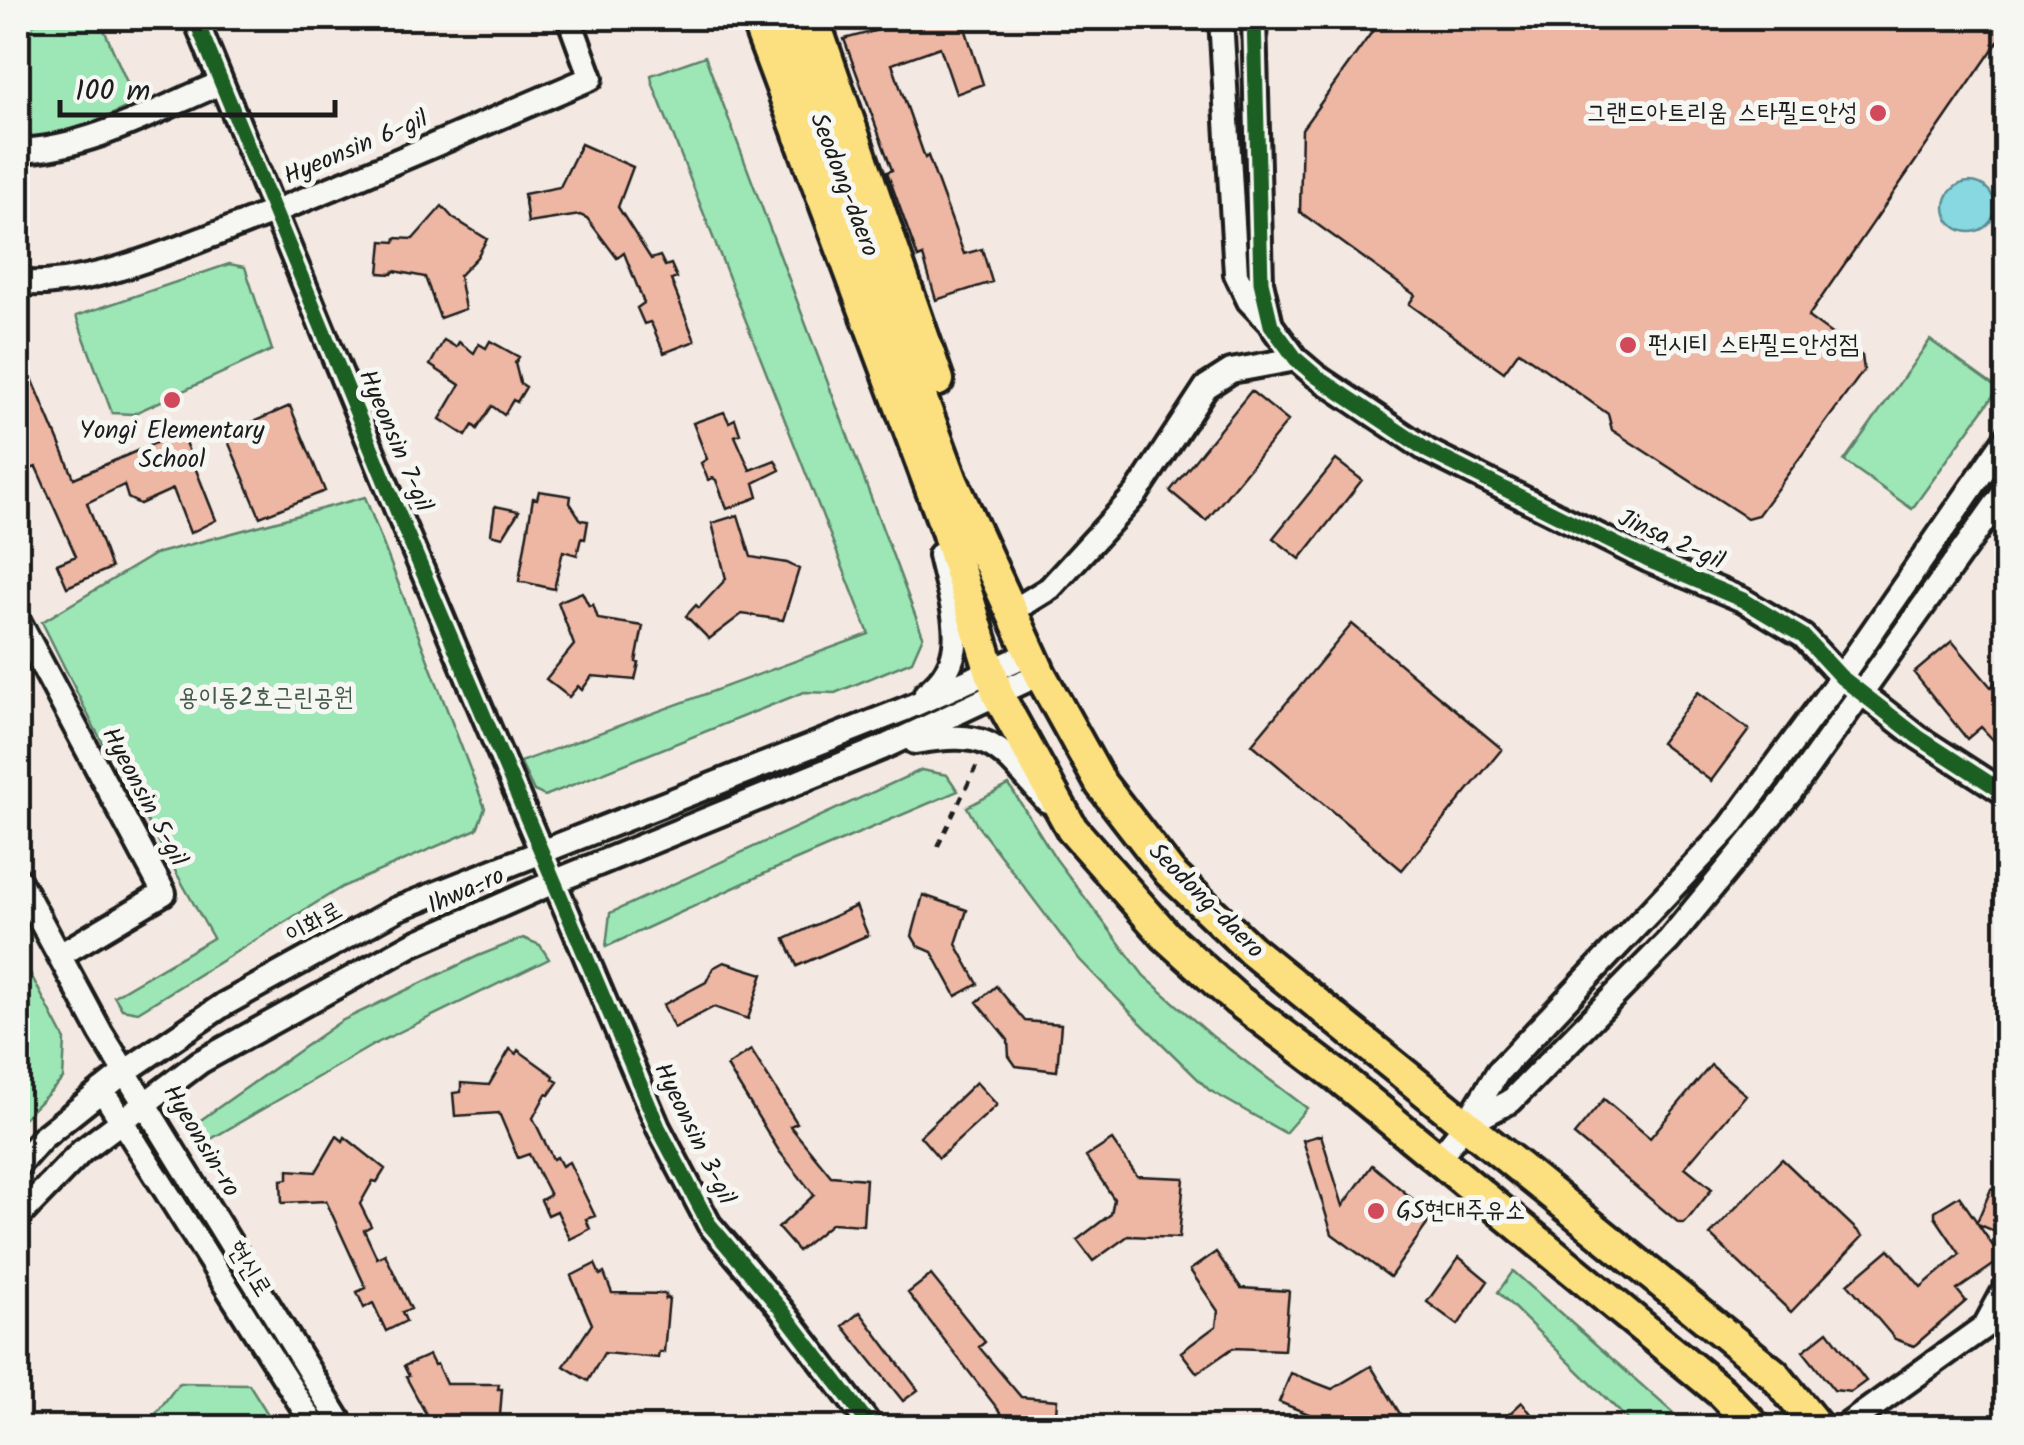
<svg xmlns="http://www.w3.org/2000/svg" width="2024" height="1445" font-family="Kalam,'Poor Story',sans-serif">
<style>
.green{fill:#9de6b6;stroke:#5c8169;stroke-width:2.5}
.water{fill:#87d8e1;stroke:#5c8d92;stroke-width:2.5}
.building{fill:#eeb7a4;stroke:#1c1c1c;stroke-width:2.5}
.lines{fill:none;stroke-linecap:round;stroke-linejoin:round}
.minor-casing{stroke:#1c1c1c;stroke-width:30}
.major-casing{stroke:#1c1c1c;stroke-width:38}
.path{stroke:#1c1c1c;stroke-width:4;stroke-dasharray:8 8;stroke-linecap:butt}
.minor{stroke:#f6f6f2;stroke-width:22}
.major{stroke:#fce080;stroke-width:30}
.cycleway-casing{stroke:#f6f6f2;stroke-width:21}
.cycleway{stroke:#1b5e20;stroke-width:15}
.poi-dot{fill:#d1495b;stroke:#f6f6f2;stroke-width:4}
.labels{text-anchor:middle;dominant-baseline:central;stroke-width:10;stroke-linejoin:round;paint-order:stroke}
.poi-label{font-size:25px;fill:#1c1c1c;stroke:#f6f6f2;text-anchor:start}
.street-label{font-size:25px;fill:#1c1c1c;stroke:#f6f6f2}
.park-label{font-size:25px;fill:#43594a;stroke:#f6f6f2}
</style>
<rect width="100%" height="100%" fill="#f4e9e2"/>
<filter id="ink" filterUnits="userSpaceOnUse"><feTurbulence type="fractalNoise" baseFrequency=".01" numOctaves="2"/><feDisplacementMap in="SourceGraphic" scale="20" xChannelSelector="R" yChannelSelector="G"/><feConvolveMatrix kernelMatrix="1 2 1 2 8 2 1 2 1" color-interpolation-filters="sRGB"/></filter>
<g filter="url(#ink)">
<path class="green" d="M50 18H99L136 103 90 125 18 141V30Z
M705 56 923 636 912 661 835 693 804 692 545 796 534 791 520 762 869 634 652 82 651 75Z
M229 264 245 267 272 350 133 414 112 413 76 316Z
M1930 340 1998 389 1912 509 1844 461Z
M365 497 485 808 477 829 342 887 138 1012 122 1009 114 996 213 938 94 727 42 622 155 554Z
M921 770 947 775 958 791 768 872 606 947 610 913Z
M1009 785 1056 859 1144 976 1212 1036 1307 1108 1285 1133 1209 1090 1141 1023 1079 959 977 825 967 807Z
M18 936 28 969 65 1040 63 1079 18 1124Z
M523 938 540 945 549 959 373 1045 204 1143 195 1124 341 1021 478 956Z
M1513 1271 1689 1427H1635L1498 1292Z
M179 1383 249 1384 276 1427H146Z"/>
<path class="water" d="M1945 207a25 25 0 1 1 50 0a25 25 0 1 1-50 0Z"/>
<path class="building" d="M924 18H962L983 84 956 94 940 47 892 64 925 158 928 156 964 254 982 249 992 282 936 300 923 256 918 258 887 172 892 170 844 39Z
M1382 18H2006V30L1808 317 1862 356 1864 370 1758 515 1747 518 1612 430 1608 414 1519 351 1504 372 1409 304 1415 295 1300 212 1302 129Z
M581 144 633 167 618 207 651 259 660 256 665 266 671 264 677 278 671 280 695 341 664 353 652 325 650 322 644 324 637 308 644 303 624 253 617 258 587 218 580 215 528 223 524 194 560 187Z
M442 206 453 218 487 239 477 257 459 276 465 309 440 318 425 277 394 271 392 274 379 273 382 241 395 242 396 238 413 239Z
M444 340 456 347 459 342 474 353 479 344 486 348 490 341 519 357 515 363 520 383 526 387 517 402 513 400 504 415 492 406 477 429 473 425 466 436 440 419 460 385 430 365Z
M18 345 74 478 181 432 216 520 190 533 173 489 140 504 128 498 124 485 87 503 111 568 67 587 57 564 76 556 36 467 18 473Z
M1251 391 1288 421 1206 521 1170 491Z
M290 406 325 491 260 517 225 434Z
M724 412 729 422 735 419 740 434 735 436 750 470 775 460 780 470 754 483 758 497 727 509 716 480 713 478 708 480 701 463 707 459 693 423Z
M1336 460 1362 480 1300 559 1273 538Z
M539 491 571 496 570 503 581 520 588 521 585 539 581 538 577 555 563 551 554 589 519 581 533 498 537 499Z
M495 506 519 511 503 537 491 534Z
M738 515 751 557 787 563 799 569 783 620 742 614 709 639 686 616 696 605 699 608 726 579 712 523Z
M582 592 589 606 593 604 598 619 643 626 636 662 639 663 635 680 592 676 582 690 578 686 569 697 546 679 574 645 558 602Z
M1352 624 1502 749 1402 870 1252 744Z
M1952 641 1991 687 2006 674V736L1998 745 1981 727 1967 739 1914 673Z
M1698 692 1749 730 1711 781 1660 743Z
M923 895 967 910 956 944 978 984 956 996 932 952 918 946 912 936Z
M856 906 868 935 797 966 785 939Z
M724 962 763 974 748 1019 714 1007 674 1028 663 1005 706 982 713 968Z
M996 986 1025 1021 1061 1024 1057 1071 1016 1066 1009 1056 1008 1040 977 1002Z
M510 1049 516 1054 518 1050 554 1076 553 1079 558 1082 549 1095 546 1094 533 1118 553 1159 557 1157 562 1166 569 1162 595 1216 586 1219 590 1229 570 1239 557 1211 548 1215 541 1200 550 1195 529 1154 518 1158 499 1113 455 1116 453 1093 461 1092V1083L489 1085Z
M751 1050 797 1123 790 1126 831 1176 866 1179 863 1225 832 1223 798 1251 778 1228 814 1195 779 1151 727 1066Z
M1711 1065 1746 1095 1685 1167 1712 1189 1685 1223H1679L1574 1135 1604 1099 1650 1138Z
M976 1082 997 1105 939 1158 920 1136Z
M1321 1135 1343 1206 1372 1165 1433 1216 1390 1277 1332 1234 1303 1140Z
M337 1136 343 1141 345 1137 385 1169 377 1182 373 1181 360 1204 371 1226 364 1230 377 1258 385 1254 411 1309 402 1312 406 1321 386 1331 373 1303 364 1308 357 1292 366 1288 326 1201 282 1203 281 1180 288 1179V1170L316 1172Z
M1112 1140 1137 1176 1184 1178 1179 1238 1128 1236 1093 1261 1077 1240 1111 1214 1114 1199 1086 1157Z
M1782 1159 1863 1236 1791 1312 1710 1235Z
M1991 1189 2006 1195V1236L1978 1224 2002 1259 1957 1290 1966 1301 1914 1346 1895 1339 1848 1284 1889 1249 1921 1287 1960 1254 1935 1217V1211L1959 1196 1977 1222Z
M1216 1252 1241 1288 1289 1291 1284 1350 1233 1348 1197 1373 1181 1352 1216 1326 1218 1311 1190 1270Z
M1459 1257 1488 1281 1458 1325 1427 1302Z
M595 1264 600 1275 604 1273 612 1293 666 1294 665 1299 669 1298 664 1352H659L658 1358 604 1353 588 1381 564 1366 592 1324 571 1276Z
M931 1275 985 1342 979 1347 1021 1397 1057 1400 1055 1428H992L1004 1417 908 1293Z
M860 1312 918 1390 903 1401 843 1326Z
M1828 1331 1866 1381 1851 1392 1834 1390 1803 1351Z
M429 1355 434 1365 437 1364 446 1384H499L498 1389H502L499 1428H416L426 1414 406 1377 409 1376 404 1366Z
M1371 1366 1402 1417 1384 1428H1329L1326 1421 1279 1402 1291 1373 1332 1389Z
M1522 1402 1542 1428H1494Z"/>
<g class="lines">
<g class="minor-casing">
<path id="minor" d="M195 18 398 513 658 1127 709 1224 780 1308 872 1428
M1221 18 1236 274 1249 301 1269 322
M1254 18 1261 282 1271 325 1296 359 1316 376 1428 451 1648 560 1743 600 1803 636 1841 677 1918 737 2006 794
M18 151C88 149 157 110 221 83
M18 283C85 287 154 257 216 234 343 186 466 131 591 78L569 18
M1016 609 1050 588 1136 494 1206 387 1231 371 1296 359
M18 620 164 893 60 955
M926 693C975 657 951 606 940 555
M915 742C993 729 998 746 1047 801
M18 879 101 1033 344 1428
M102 1090 316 1428
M1469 1123 1511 1101 1669 940 1789 794 2006 490
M1438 1159 1466 1124 1498 1072 1730 827 1841 677 2006 438
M18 1165 42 1138 126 1071 223 1005 397 909 905 709 1031 653
M18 1217 82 1151 200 1062 413 944 556 881 882 748 1040 674
M1843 1428 1985 1326 2006 1287"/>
</g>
<g class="major-casing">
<path id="major" d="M756 18 947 531 998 695 1072 829 1166 936 1236 999 1335 1074 1721 1392 1756 1428
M781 18 952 481 1040 674 1101 784 1170 873 1251 950 1774 1374 1818 1428
M813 18 938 380"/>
</g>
<path class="path" d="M938 846 979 761"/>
<use href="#minor" class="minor"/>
<use href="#major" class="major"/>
<g class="cycleway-casing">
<path id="cycleway" d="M195 18 398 513 658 1127 709 1224 780 1308 872 1428
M1254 18 1261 282 1271 325 1296 359 1316 376 1428 451 1648 560 1743 600 1803 636 1841 677 1918 737 2006 794"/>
</g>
<use href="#cycleway" class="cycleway"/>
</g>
</g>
<g class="poi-dot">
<circle cx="1878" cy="113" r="10"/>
<circle cx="1628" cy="345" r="10"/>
<circle cx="172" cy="400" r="10"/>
<circle cx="1376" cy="1211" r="10"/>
</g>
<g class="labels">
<g class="poi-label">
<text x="1858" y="113" text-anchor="end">그랜드아트리움 스타필드안성</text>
<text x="1648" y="345">펀시티 스타필드안성점</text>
<text x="172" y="431" text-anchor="middle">Yongi Elementary<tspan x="172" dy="29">School</tspan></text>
<text x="1396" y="1211">GS현대주유소</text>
</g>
<g class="street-label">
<text transform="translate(356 148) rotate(-23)">Hyeonsin 6-gil</text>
<text transform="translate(844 185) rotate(69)">Seodong-daero</text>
<text transform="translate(395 441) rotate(67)">Hyeonsin 7-gil</text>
<text transform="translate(1671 540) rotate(24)">Jinsa 2-gil</text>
<text transform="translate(144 797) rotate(62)">Hyeonsin 5-gil</text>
<text transform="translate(466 891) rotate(-24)">Ihwa-ro</text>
<text transform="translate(1206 901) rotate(45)">Seodong-daero</text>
<text transform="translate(314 923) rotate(-29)">이화로</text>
<text transform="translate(694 1134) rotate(64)">Hyeonsin 3-gil</text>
<text transform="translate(201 1141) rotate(59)">Hyeonsin-ro</text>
<text transform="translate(249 1269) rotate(58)">현신로</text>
</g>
<g class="park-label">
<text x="266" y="698">용이동2호근린공원</text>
</g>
</g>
<rect width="2024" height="1445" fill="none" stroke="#f6f6f2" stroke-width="60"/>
<rect x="30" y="30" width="1964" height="1385" fill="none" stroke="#1c1c1c" stroke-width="4" filter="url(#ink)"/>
<path d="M60 100v15h275v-15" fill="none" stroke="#1c1c1c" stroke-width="5"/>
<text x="75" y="100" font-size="30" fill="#1c1c1c" stroke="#f6f6f2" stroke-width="8" paint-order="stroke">100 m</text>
</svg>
